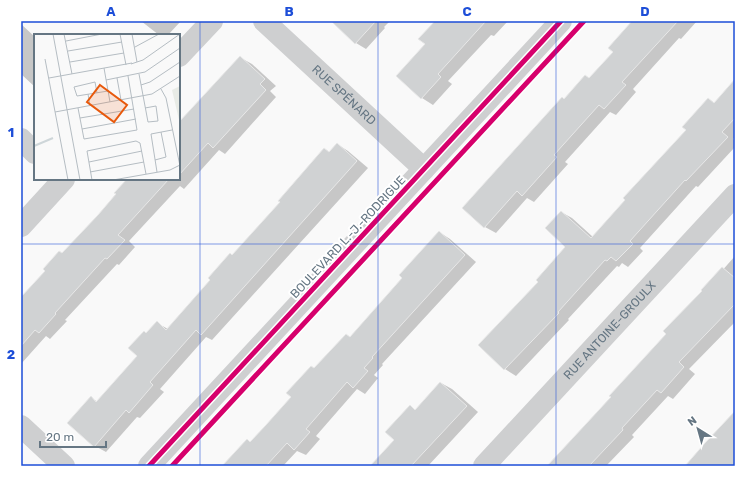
<svg xmlns="http://www.w3.org/2000/svg" width="756" height="487" font-family="Rubik,sans-serif">
<style>
.shadow{fill:#0003}
.building{fill:#d0d2d3;stroke:#e8e8e8}
.lines{fill:none;stroke-linecap:round;stroke-linejoin:round}
.minor{stroke:#cecfd0;stroke-width:22}
.cycleway-casing{stroke:#fff;stroke-width:8}
.cycleway{stroke:#d6006c;stroke-width:5}
.grid{fill:none;stroke:#1d4ed8;stroke-width:1;stroke-opacity:0.55}
.labels{text-anchor:middle;dominant-baseline:central;stroke-width:4;stroke-linejoin:round;paint-order:stroke}
.street-label{font-size:12px;fill:#657683;stroke:#fff}
.inset-river{fill:none;stroke:#ced6d9;stroke-width:2}
.inset-road{fill:none;stroke:#b5bdc3;stroke-width:1}
.view{fill:#e8590c;fill-opacity:0.15;stroke:#e8590c;stroke-width:2}
.inset-edge{fill:none;stroke:#657683;stroke-width:2}
.neatline{fill:none;stroke:#1d4ed8;stroke-width:1.5}
.grid-label{font-size:13px;text-anchor:middle;font-weight:bold;fill:#1d4ed8}
</style>
<rect width="100%" height="100%" fill="#f9f9f9"/>
<path class="shadow" d="M141 21H181L168 35H159Z
M337 21H390L384 27 385 28 366 49 356 43Z
M436 21H508L494 36 491 35 448 81 452 84 433 105 422 98 397 76 426 44Z
M636 21H697L681 39 679 38 633 89 636 92 616 115 610 112 565 162 568 164 534 202 527 198 496 233 485 227 565 100 590 79 614 52Z
M21 24 35 37V87L21 74Z
M241 58 252 64 276 86 270 91 276 97 225 154 219 150 184 189 180 186 129 241 135 247 119 265 117 264 65 320 67 321 50 339 46 336 21 364V298L98 216 128 179H179V126Z
M735 81V137L733 139 735 141V147L698 187 696 186 640 248 643 251 628 267 622 263 619 267 617 266 568 319 569 320 516 376 505 369 480 345 540 282 567 247 561 212 572 218 593 237 687 130 708 99 715 103Z
M337 144 348 151 368 168 212 340 206 337 160 389 164 392 140 418 137 417 106 452 95 446 91 398 98 402 139 356 147 334 157 323 168 329 281 202 324 149 330 152Z
M439 232 450 239 476 262 382 364 383 365 374 375 378 378 365 394 357 389 316 436 320 439 306 455 297 451 283 466H225L247 440 251 442 292 397 315 369 350 337 404 278Z
M735 256V322L689 369 695 374 673 399 668 396 632 435 634 437 606 466H549L572 441Z
M441 383 452 389 478 412 428 466H371L396 440 410 407 416 410Z"/>
<path class="building" d="M331 21H376L355 44Z
M435 21H486L438 74 441 77 421 99 396 76 425 44 418 39Z
M632 21H678L622 82 626 85 604 109 599 105 554 155 557 157 522 196 517 191 484 228 462 208 562 97 564 99 585 75 589 78 613 52 608 48Z
M240 56 265 79 260 84 266 90 213 148 208 143 179 175V122Z
M735 79V118L722 132 728 137 686 181 685 180 630 241 633 244 616 261 611 257 607 261 605 260 558 312 559 313 504 370 478 345 538 282 536 280 565 247 545 228 561 211 591 238 625 200 623 198 686 130 682 127 708 98 714 103Z
M337 143 357 161 201 335 196 330 150 382 153 385 129 413 126 410 94 447 67 423 91 396 96 402 137 356 128 348 144 331 146 333 157 321 166 330 210 280 208 278 230 253 232 255 280 202 278 201 324 148 329 152Z
M127 179H169L118 235 125 240 107 259 105 258 55 313 56 314 39 333 35 330 21 346V297L45 271 43 269 59 251 62 253 98 215 116 194 114 193Z
M439 231 465 255 372 357 373 358 364 368 368 371 353 388 347 382 306 429 310 432 294 450 287 443 266 466H222L247 439 250 442 266 425 291 397 286 393 311 366 314 368 346 334 350 337 402 278 399 275Z
M722 267 735 278V304L679 362 684 367 661 393 657 390 622 428 623 430 589 466H547L611 397 609 396 666 334 663 331 702 291 701 290Z
M440 382 467 406 411 466H370L394 440 385 432 410 405 415 410Z
M735 411V466H685L705 443Z"/>
<g class="lines">
<g class="minor">
<path id="s1" d="M264 21 424 169"/>
<path d="M179 56 212 21"/>
<path d="M21 139 35 153"/>
<path d="M21 226 64 179"/>
<path d="M21 426 64 466"/>
<path d="M149 466 561 21"/>
<path id="s2" d="M484 466 735 195"/>
</g>
<g class="cycleway-casing">
<path id="cycleway" d="M149 466 561 21
M172 466 584 21"/>
</g>
<use href="#cycleway" class="cycleway"/>
</g>
<path class="grid" d="M200 21V466M378 21V466M556 21V466M21 244H735"/>
<g class="labels">
<g class="street-label">
<text stroke="none"><textPath href="#s1" startOffset="109">RUE SPÉNARD</textPath></text>
<text transform="translate(348 237) rotate(-47)">BOULEVARD L.-J.-RODRIGUE</text>
<text stroke="none"><textPath href="#s2" startOffset="185">RUE ANTOINE-GROULX</textPath></text>
</g>
</g>
<g transform="translate(34 34)">
<rect width="146" height="146" fill="#f9f9f9"/>
<path d="M146 52V90L138 56Z" fill="#e8ebe6"/>
<path class="inset-river" d="M0 112 19 104"/>
<path class="inset-road" d="M19 0 46 146M30 0 38 40M86 0 92 31M98 0 103 28M32 7 68 0M101 13 125 0M34 17 88 8M11 25 34 146M36 28 90 19M97 30 109 26 146 0M70 34 76 68M105 40 114 88 124 87 122 72 111 74M15 44 98 29M83 44 87 66M72 46 111 38 146 14M107 51 116 48 146 28M127 55 132 64 146 132M63 59 61 48 40 53 43 62 74 57M54 60 56 72M44 74 50 105 103 96 94 42M21 78 118 60 146 42M46 84 100 75M48 95 102 85M121 126 132 123 127 98M55 128 108 117M56 138 110 128M123 138 117 100 138 96M58 146 53 117 102 107 106 109 112 140M79 146 136 136 146 131"/>
<path class="view" d="M66 51 93 71 80 88 53 68Z"/>
<rect width="146" height="146" class="inset-edge"/>
</g>
<rect width="756" height="487" fill="none" stroke="#ffffff" stroke-width="44"/>
<g transform="translate(698 429) rotate(323)" stroke="#ffffff" stroke-width="3" paint-order="stroke">
<path d="M0-3L7 15L0 10L-7 15Z" fill="#657683"/>
<text y="-6" font-size="11" font-weight="bold" text-anchor="middle" fill="#657683">N</text>
</g>
<path d="M40 441v6h66v-6" fill="none" stroke="#657683" stroke-width="2"/>
<text x="46" y="441" font-size="12" fill="#657683" stroke="#ffffff" stroke-width="3" paint-order="stroke">20 m</text>
<rect x="22" y="22" width="712" height="443" class="neatline"/>
<g class="grid-label">
<text x="111" y="16">A</text>
<text x="289" y="16">B</text>
<text x="467" y="16">C</text>
<text x="645" y="16">D</text>
<text x="11" y="137">1</text>
<text x="11" y="359">2</text>
</g>
</svg>
